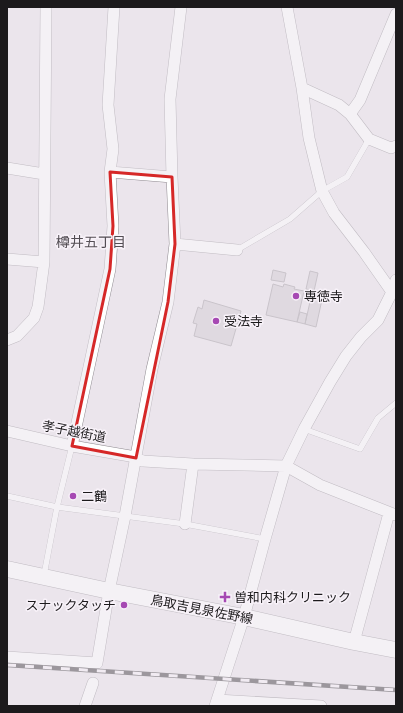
<svg xmlns="http://www.w3.org/2000/svg" width="403" height="713" font-family="'Open Sans','Noto Sans JP',sans-serif">
<style>
.building{fill:#d0cad1;stroke:#a19ba1}
.lines{fill:none;stroke-linecap:round;stroke-linejoin:round}
.lane-casing{stroke:#8f8a90;stroke-width:6}
.street-casing{stroke:#8f8a90;stroke-width:12}
.secondary-casing{stroke:#8f8a90;stroke-width:17}
.lane{stroke:#fff;stroke-width:5.5}
.street{stroke:#fff;stroke-width:11}
.secondary{stroke:#fff;stroke-width:16}
.rail-casing{stroke:#3c393c;stroke-width:4.5}
.rail{stroke:#f8f2f9;stroke-width:3;stroke-dasharray:9;stroke-linecap:butt}
.marked{fill:none;stroke:#d62828;stroke-width:3;stroke-linejoin:round}
.poi-dot{fill:#a649b3;stroke:#f8f2f9;stroke-width:1.5}
.labels{text-anchor:middle;dominant-baseline:central;stroke-width:3;stroke-linejoin:round;paint-order:stroke}
.poi-label{font-size:13px;fill:#1c1a1c;stroke:#f8f2f9;text-anchor:start}
.street-label{font-size:13px;fill:#1c1a1c;stroke:#f8f2f9}
.neighbourhood-label{font-size:14px;fill:#534e54;stroke:#f8f2f9}
</style>
<rect width="100%" height="100%" fill="#ebe5ec"/>
<path class="building" d="M273 270 286 273 284 282 271 280Z
M310 271 318 273 314 291 306 289Z
M273 284 283 287 284 284 295 287 294 289 304 291 297 322 266 315Z
M312 293 323 295 316 327 305 324Z
M204 300 241 311 231 346 194 336 197 324 193 323 198 307 202 309Z
M300 312 307 314 305 324 297 322Z"/>
<g class="lines">
<g class="lane-casing">
<path id="lane" d="M237 250 290 219 322 191 347 177 369 139
M304 429 360 449 378 418 396 403
M7 496 57 507 185 524 265 539
M44 575 57 507 72 446"/>
</g>
<g class="street-casing">
<path id="street" d="M287 7 302 88 309 138 322 191 334 213 364 252 392 292
M302 88 339 105 350 114 369 139 391 148 396 146
M350 114 360 100 396 14
M7 168 44 174
M110 172 172 177
M175 244 237 250
M7 259 44 262
M7 340 17 336 34 318 38 307 44 262 46 7
M7 431 72 446 130 456 143 461 193 464 286 466 320 485 396 515
M72 446 110 269 113 226 110 172 113 149 108 105 114 7
M185 524 193 464
M354 642 389 513
M7 657 97 663 109 591 125 516 152 369 168 302 175 244 172 177 170 99 181 7
M217 700 321 706
M85 706 93 683
M215 706 244 617 265 539 286 466 304 429 330 382 346 356 361 337 378 320 392 292 396 280"/>
</g>
<g class="secondary-casing">
<path id="secondary" d="M7 569 109 591 244 617 354 642 396 650"/>
</g>
<use href="#lane" class="lane"/>
<use href="#street" class="street"/>
<use href="#secondary" class="secondary"/>
<g class="rail-casing">
<path id="rail" d="M7 665 396 690"/>
</g>
<use href="#rail" class="rail"/>
</g>
<path d="M0 0H403V713H0ZM110 172 172 177 175 244 168 302 136 458 72 446 110 269 113 226Z" fill="#ebe5ec" fill-opacity=".55" fill-rule="evenodd"/>
<path class="marked" d="M110 172 172 177 175 244 168 302 136 458 72 446 110 269 113 226Z"/>
<g class="poi-dot">
<circle cx="296" cy="296" r="4"/>
<circle cx="216" cy="321" r="4"/>
<circle cx="73" cy="496" r="4"/>
<path d="M223 591h4v4h4v4h-4v4h-4v-4h-4v-4h4z"/>
<circle cx="124" cy="605" r="4"/>
</g>
<g class="labels">
<g class="poi-label">
<text x="304" y="296">専徳寺</text>
<text x="224" y="321">受法寺</text>
<text x="81" y="496">二鶴</text>
<text x="234" y="597">曽和内科クリニック</text>
<text x="116" y="605" text-anchor="end">スナックタッチ</text>
</g>
<g class="street-label">
<text transform="translate(74 431) rotate(11)">孝子越街道</text>
<text transform="translate(202 609) rotate(11)">鳥取吉見泉佐野線</text>
</g>
<g class="neighbourhood-label">
<text x="91" y="241">樽井五丁目</text>
</g>
</g>
<rect width="403" height="713" fill="none" stroke="#1c1a1c" stroke-width="16"/>
</svg>
